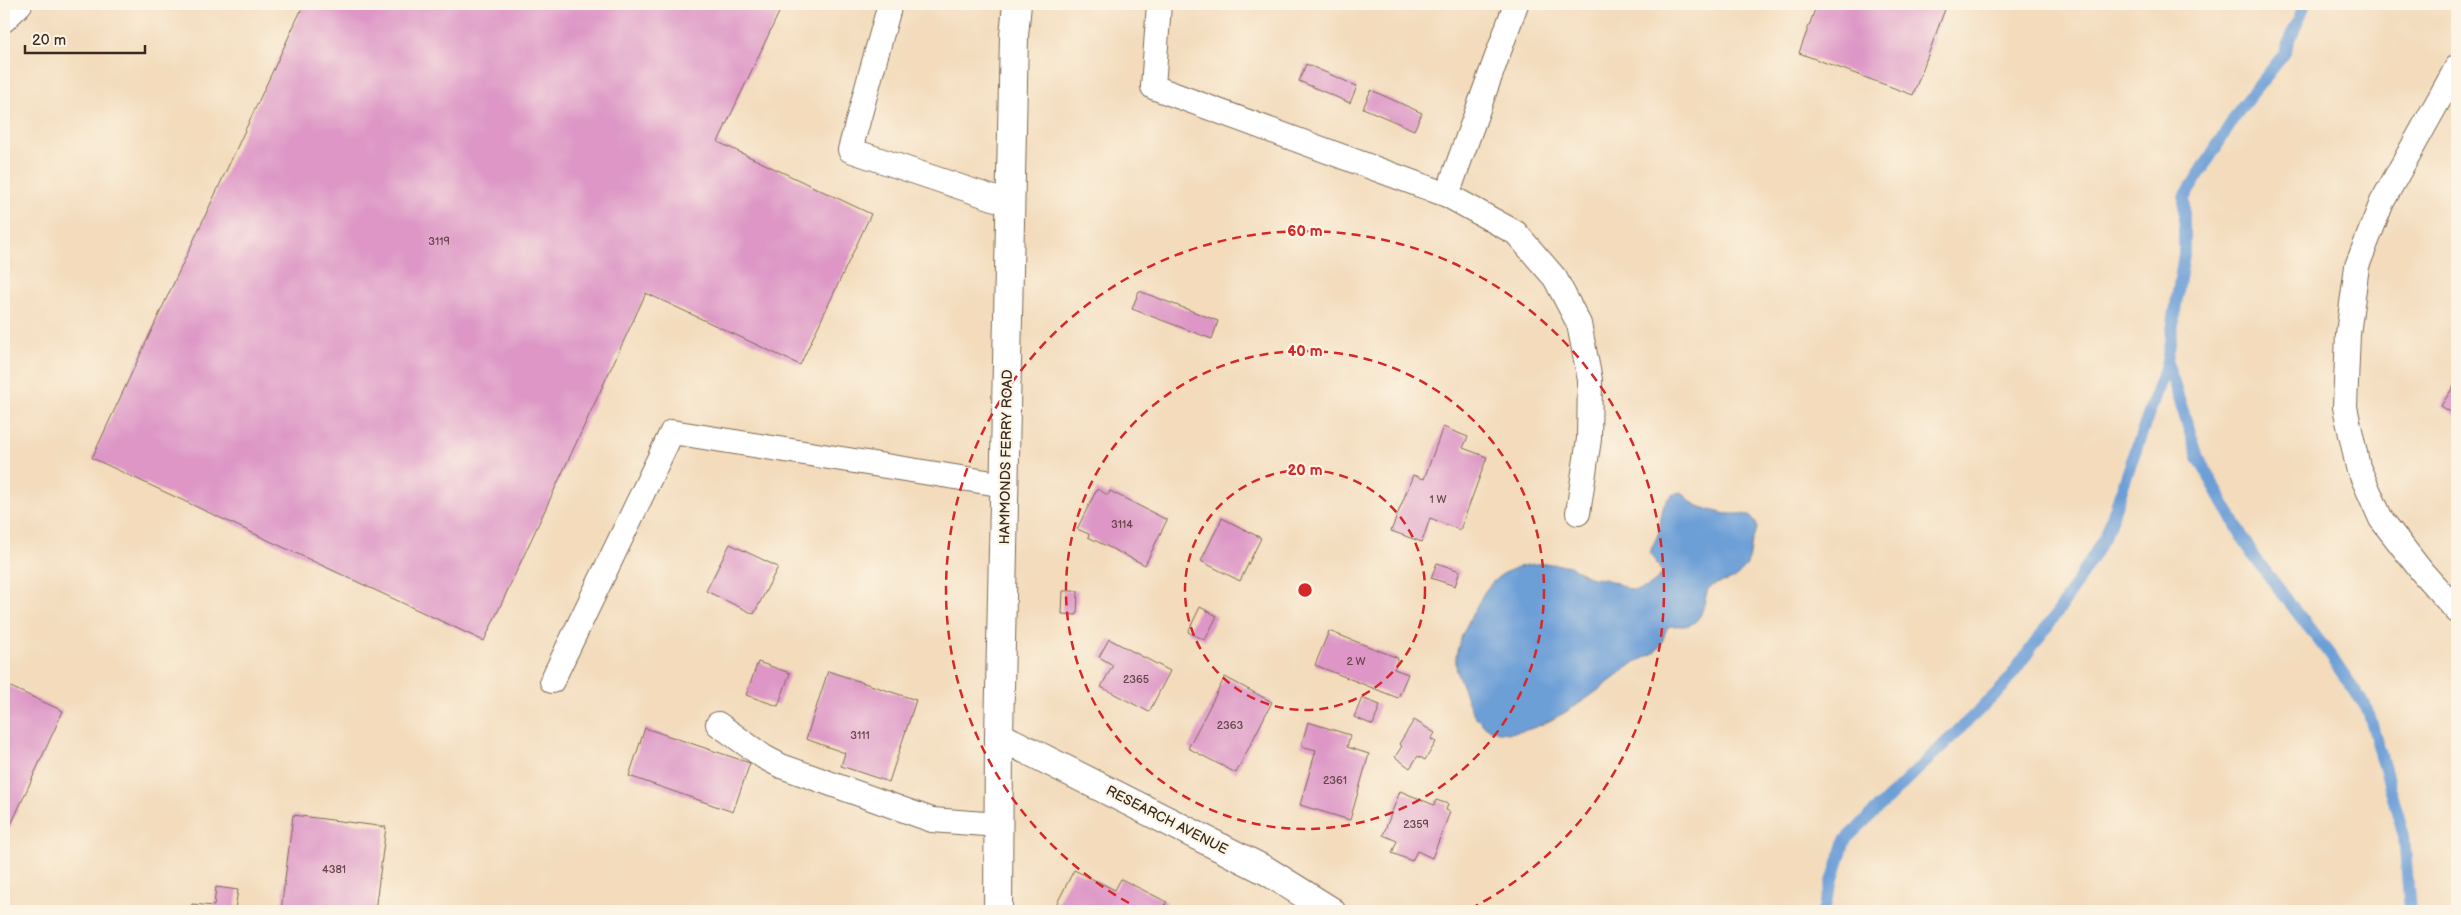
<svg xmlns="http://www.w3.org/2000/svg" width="2461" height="915" font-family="'Balsamiq Sans',sans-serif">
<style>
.water{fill:#6d9fd7;stroke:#54647a}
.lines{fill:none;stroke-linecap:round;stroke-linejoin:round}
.stream{stroke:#6d9fd7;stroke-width:12}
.building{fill:#dd96c6}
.service-casing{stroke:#7b6855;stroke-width:26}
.minor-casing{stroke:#7b6855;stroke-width:30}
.tertiary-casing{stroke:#7b6855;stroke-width:30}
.service{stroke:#fff;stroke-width:24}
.minor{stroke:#fff;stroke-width:28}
.tertiary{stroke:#fff;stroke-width:28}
.ring{fill:none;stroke:#d62828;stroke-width:2.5;stroke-dasharray:9 6}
.labels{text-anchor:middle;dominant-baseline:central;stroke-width:4.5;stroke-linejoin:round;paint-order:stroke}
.number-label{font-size:11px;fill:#644548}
.street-label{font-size:14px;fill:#3b2a1e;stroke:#fcf5e5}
.centre{fill:#d62828;stroke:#fcf5e5;stroke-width:2.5}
.ring-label{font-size:15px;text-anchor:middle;font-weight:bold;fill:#d62828;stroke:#fcf5e5;stroke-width:4.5;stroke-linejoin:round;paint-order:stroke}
</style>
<rect width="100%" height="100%" fill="#fcf5e5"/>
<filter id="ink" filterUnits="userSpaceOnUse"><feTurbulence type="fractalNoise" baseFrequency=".02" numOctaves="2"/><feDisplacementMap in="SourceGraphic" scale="10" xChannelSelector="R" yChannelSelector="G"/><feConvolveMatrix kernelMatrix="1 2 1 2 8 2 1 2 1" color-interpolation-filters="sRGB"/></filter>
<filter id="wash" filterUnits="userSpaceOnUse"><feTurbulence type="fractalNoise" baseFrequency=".0096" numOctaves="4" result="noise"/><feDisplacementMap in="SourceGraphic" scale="20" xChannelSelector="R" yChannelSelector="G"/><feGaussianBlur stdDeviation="1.12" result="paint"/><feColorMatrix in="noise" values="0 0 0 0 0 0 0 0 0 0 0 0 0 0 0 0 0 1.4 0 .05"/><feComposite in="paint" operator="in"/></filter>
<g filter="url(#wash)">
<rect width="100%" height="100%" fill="#f3dbbc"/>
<path class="water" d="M1681 492C1687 496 1690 502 1696 505 1703 508 1714 511 1722 513 1733 516 1750 509 1756 523 1759 530 1754 535 1752 541 1750 552 1751 561 1743 570 1729 587 1719 578 1708 589 1703 603 1704 624 1684 626 1678 626 1673 625 1668 627 1663 634 1664 643 1657 650 1650 657 1639 659 1631 665 1593 694 1491 782 1466 696 1463 686 1456 675 1456 664 1454 645 1472 615 1481 598 1495 571 1522 562 1551 564 1557 565 1564 564 1570 566 1576 568 1582 575 1589 577 1596 579 1604 578 1611 581 1618 583 1625 588 1632 590 1643 592 1658 582 1662 572L1650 553C1652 545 1657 539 1659 531 1662 515 1661 495 1681 492Z"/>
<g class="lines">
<path class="stream" d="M2167 362 2198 457 2252 554 2327 651 2368 710 2404 836 2410 911
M1823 911 1845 840 2002 688 2062 606 2105 537 2167 362 2184 254V198L2240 109 2284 54 2305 4"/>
</g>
<g id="blocks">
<path class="building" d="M304 4H783L718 142 871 214 800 365 646 293 484 641 92 458Z
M1817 4H1947L1913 95 1799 53Z
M1306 64 1357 86 1350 103 1299 81Z
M1371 90 1422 113 1414 130 1363 108Z
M1139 291 1218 321 1212 339 1132 309Z
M2457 381V416L2441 406Z
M1443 427 1468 437 1463 448 1487 457 1460 530 1430 518 1422 542 1391 531 1413 475 1424 479Z
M1097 489 1108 495 1110 491 1167 520 1145 565 1088 537 1089 534 1077 529Z
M1222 518 1261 538 1240 581 1201 561Z
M730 544 778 567 754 614 706 591Z
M1437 563 1460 571 1455 586 1431 578Z
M1063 591H1078L1077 615 1062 614Z
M1200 607 1217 616 1205 640 1188 632Z
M1329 631 1398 658 1394 669 1408 674 1398 698 1315 665Z
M1109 639 1170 671 1149 712 1101 687 1113 665 1099 657Z
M758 662 790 673 778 706 746 695Z
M828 671 916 700 889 782 841 766 845 753 806 739Z
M1225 677 1272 702 1236 773 1188 748Z
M4 684 63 711 4 840Z
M1362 698 1380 705 1373 725 1354 717Z
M1414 720 1435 733 1431 739 1436 742 1425 760 1418 756 1410 768 1395 757 1402 746 1399 744Z
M1308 722 1350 735 1347 747 1369 754 1350 820 1300 805 1316 750 1301 746Z
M645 728 750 763 733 812 629 776Z
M1400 791 1434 805 1436 800 1448 804 1446 810 1450 812 1432 858 1417 851 1412 861 1392 853 1397 841 1383 835Z
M293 815 386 827 375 911H281Z
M1074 870 1115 890 1121 879 1167 902 1162 911H1053Z
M216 887 238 890 235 909 248 911H191L192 904 214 906Z"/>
</g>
</g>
<g filter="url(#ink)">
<use href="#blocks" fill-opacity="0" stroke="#7b6855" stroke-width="1"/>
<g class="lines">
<g class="service-casing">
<path id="service" d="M890 4 850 150 1011 204
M1159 4 1153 87 1447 195 1516 233 1555 278 1579 324 1590 380 1589 439 1578 513
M4 20 20 4
M2457 67 2382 202 2357 266 2348 334 2345 407 2358 467 2381 519 2423 573 2457 611
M1447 195 1516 4
M552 681 672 432 1005 485
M718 724 764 757 781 766 932 820 998 825"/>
</g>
<g class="minor-casing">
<path id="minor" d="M999 736 1267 871 1331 911"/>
</g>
<g class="tertiary-casing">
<path id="tertiary" d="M998 911 999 736 1014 36 1017 4"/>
</g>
<use href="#service" class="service"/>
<use href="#minor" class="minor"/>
<use href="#tertiary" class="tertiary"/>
</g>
</g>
<g class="ring">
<circle cx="1305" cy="590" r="120"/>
<circle cx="1305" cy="590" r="239"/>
<path d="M1142 910A359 359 0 1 1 1468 910"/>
</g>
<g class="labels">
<g class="number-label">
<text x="439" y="241">3119</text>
<text x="1438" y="499">1 W</text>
<text x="1122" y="524">3114</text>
<text x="1356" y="661">2 W</text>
<text x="1136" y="679">2365</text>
<text x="1230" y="725">2363</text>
<text x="860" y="735">3111</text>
<text x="1335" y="780">2361</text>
<text x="1416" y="824">2359</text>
<text x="334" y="869">4381</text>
</g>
<g class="street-label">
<text transform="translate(1006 457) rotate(-89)">HAMMONDS FERRY ROAD</text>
<text transform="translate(1167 820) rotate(27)">RESEARCH AVENUE</text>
</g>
</g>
<circle cx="1305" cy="590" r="8" class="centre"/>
<g class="ring-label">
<text x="1305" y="236">60 m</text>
<text x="1305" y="356">40 m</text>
<text x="1305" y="475">20 m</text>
</g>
<rect width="2461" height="915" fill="none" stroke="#fcf5e5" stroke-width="20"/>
<path d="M25 45v8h120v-8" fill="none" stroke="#3b2a1e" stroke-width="2.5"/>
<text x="32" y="45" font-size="15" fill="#3b2a1e" stroke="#fcf5e5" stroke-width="4" paint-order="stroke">20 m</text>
</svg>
